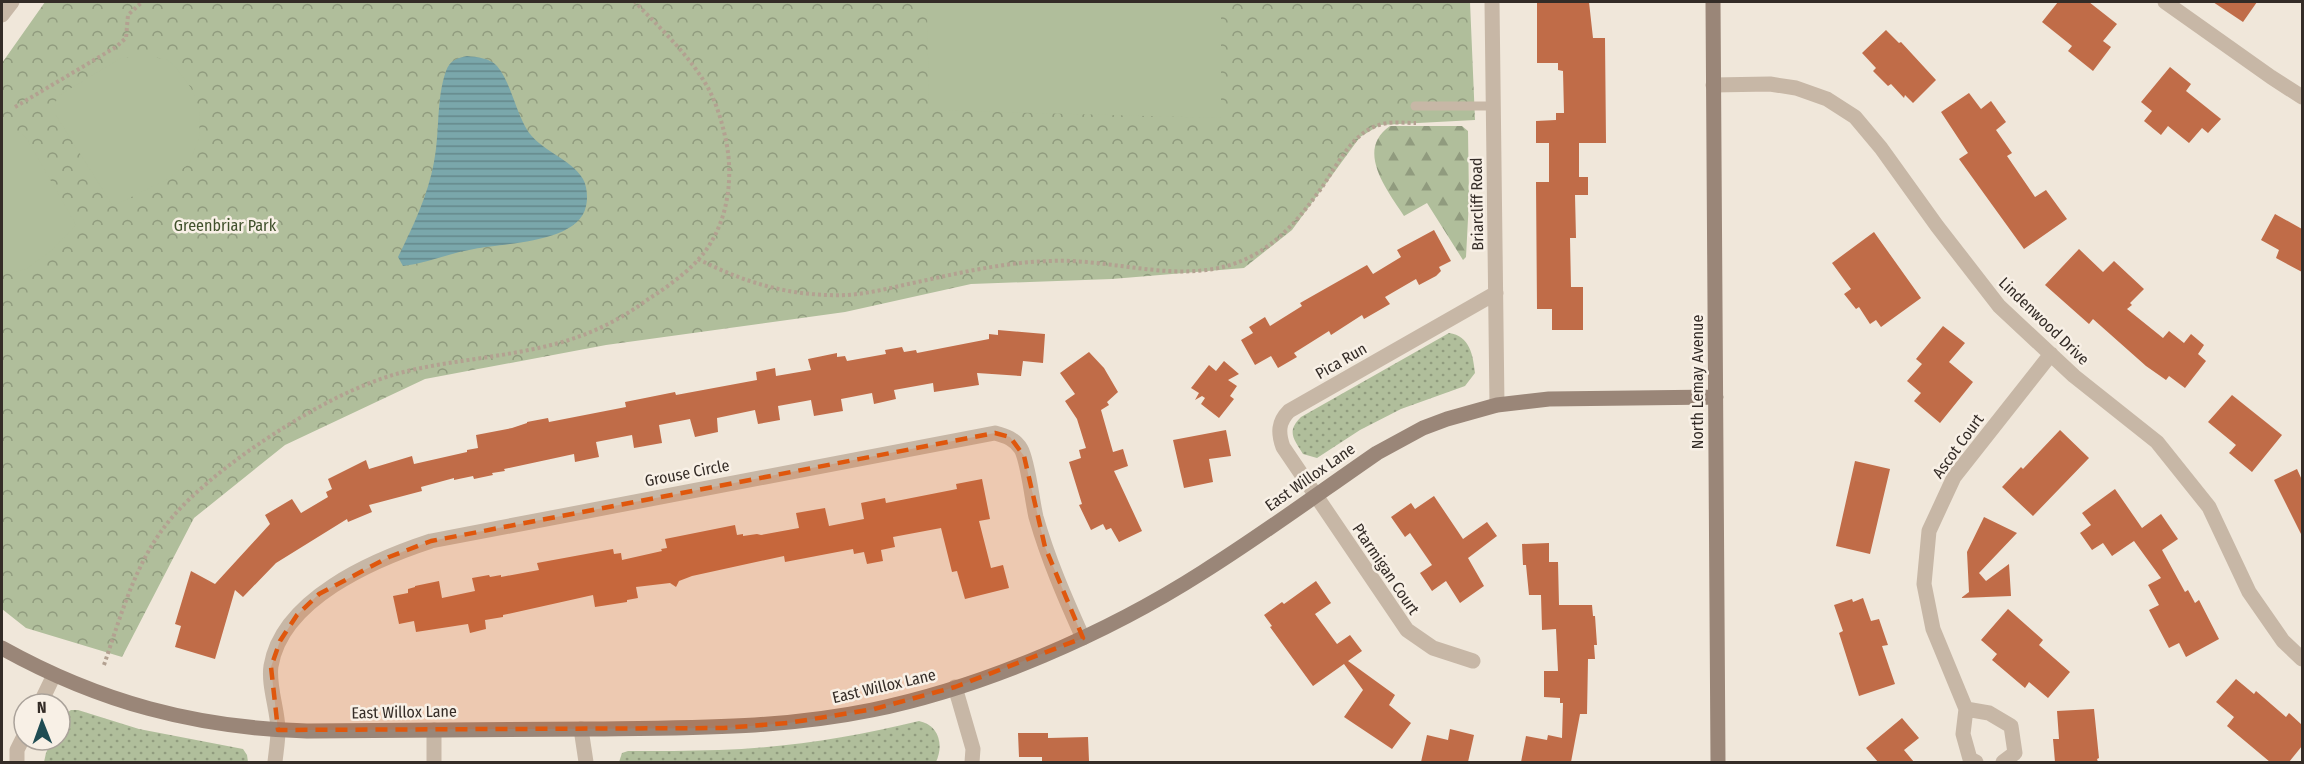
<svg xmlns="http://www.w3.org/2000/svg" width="2304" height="764" font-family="'Fira Sans Condensed',sans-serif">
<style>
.grass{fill:url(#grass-dots)}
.forest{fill:url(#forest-firs)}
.park{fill:url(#park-crowns)}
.garden{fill:#b0be9b}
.water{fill:url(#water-rules)}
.building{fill:#c06c48}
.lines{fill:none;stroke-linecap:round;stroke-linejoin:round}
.path{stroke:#b3a191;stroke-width:4;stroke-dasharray:3 3;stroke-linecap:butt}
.service{stroke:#c7b7a6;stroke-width:9}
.minor{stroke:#c7b7a6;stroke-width:15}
.secondary{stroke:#9a8678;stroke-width:15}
.marked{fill:#df570d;fill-opacity:0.2;stroke:#df570d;stroke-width:4.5;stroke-dasharray:12 8;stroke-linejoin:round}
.labels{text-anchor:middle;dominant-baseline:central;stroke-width:5;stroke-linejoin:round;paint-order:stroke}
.street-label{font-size:16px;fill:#342c27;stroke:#f8f0e6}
.park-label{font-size:16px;fill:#41512c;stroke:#f8f0e6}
</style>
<defs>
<pattern id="grass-dots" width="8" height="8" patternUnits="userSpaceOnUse" patternTransform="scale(1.5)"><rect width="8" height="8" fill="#b0be9b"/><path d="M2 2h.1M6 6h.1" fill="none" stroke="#909b7e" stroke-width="1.8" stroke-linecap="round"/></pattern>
<pattern id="forest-firs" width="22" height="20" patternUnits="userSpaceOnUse" patternTransform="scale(1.5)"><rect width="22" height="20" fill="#b0be9b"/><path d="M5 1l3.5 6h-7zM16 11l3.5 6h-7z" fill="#909b7e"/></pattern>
<pattern id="park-crowns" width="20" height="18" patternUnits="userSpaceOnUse" patternTransform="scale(1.5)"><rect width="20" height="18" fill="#b0be9b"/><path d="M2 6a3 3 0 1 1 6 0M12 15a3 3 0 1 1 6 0" fill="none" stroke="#909b7e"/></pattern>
<pattern id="water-rules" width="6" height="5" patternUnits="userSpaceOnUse" patternTransform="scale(1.5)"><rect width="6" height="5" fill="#7aa7ab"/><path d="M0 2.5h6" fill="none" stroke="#65888b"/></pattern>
</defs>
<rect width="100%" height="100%" fill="#f0e7da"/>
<path class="grass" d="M1449 333C1470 336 1473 355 1475 373L1465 386 1401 409 1360 430 1317 458 1303 454C1294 439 1286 432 1301 417Z
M71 710H78L139 729 243 749 247 755 248 762H44L46 753 52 740H60C60 728 59 716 71 710Z
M919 721C939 725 944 745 936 762H619L622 753 628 751C658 751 689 751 719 750 786 748 854 737 919 721Z"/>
<path class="forest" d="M1390 126H1462L1468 131 1469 200 1466 257 1463 260 1427 203 1404 216C1387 190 1355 150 1390 126Z"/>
<path class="park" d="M45 2H1470L1475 120 1380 125 1360 137 1292 230 1244 268 1112 279 971 284 845 312 606 345 425 379 285 445 194 518 122 657 26 628 2 609V63Z"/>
<path class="garden" d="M927 2H1221V118L929 110Z
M121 58H158L166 59 174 65 191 88 200 110 199 138 189 164 164 181 113 206 55 114V104L58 96Z
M4 130 21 133 27 139 76 225 51 251 26 269 2 275V132Z"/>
<path class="water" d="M467 56C477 57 490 58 497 66 510 81 515 109 526 128 539 151 571 158 583 179 587 186 588 198 586 206 579 243 504 243 474 249 450 253 427 263 403 266L398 257C413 227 428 195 434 162 440 132 436 99 446 71 450 60 457 58 467 56Z"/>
<path class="building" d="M1537 2H1589L1593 38H1605L1606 143H1579V177H1588V195H1575L1576 238H1570L1571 287H1583V330H1552V309H1537L1536 182H1549V143H1536V121L1556 120V113H1564L1563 71 1558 70V63H1537Z
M2058 2H2089L2117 24 2103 41 2111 47 2093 71 2068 51 2072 46 2042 22Z
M2213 2H2257L2243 22Z
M1886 30 1899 43 1901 42 1936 80 1913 103 1905 95 1904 98 1891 84 1888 86 1873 71 1876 68 1862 53Z
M2170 67 2191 84 2186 91 2221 119 2208 133 2202 128 2189 143 2168 126 2161 135 2144 121 2152 111 2141 102Z
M1969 93 1981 109 1991 101 2006 122 1996 130 2012 153 2007 156 2035 197 2046 190 2067 219 2024 249 1959 159 1968 153 1941 112Z
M2275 214 2302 229V272L2276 258 2279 250 2261 240Z
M1434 230 1451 261 1439 267 1441 271 1436 276 1419 285 1416 279 1385 297 1390 304 1364 319 1362 315 1331 335 1329 331 1294 353 1297 357 1278 368 1271 356 1255 365 1241 340 1253 333 1249 327 1265 317 1270 326 1302 306 1300 303 1367 265 1373 274 1401 257 1397 250Z
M1874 232 1921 298 1881 327 1876 320 1870 324 1859 307 1856 309 1844 294 1851 289 1832 263Z
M2079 249 2103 272 2114 261 2144 289 2130 303 2132 305 2127 309 2163 338 2169 331 2184 343 2191 334 2204 345 2198 354 2206 361 2185 388 2169 376 2166 380 2146 366 2093 319 2089 324 2045 285Z
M1943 326 1965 343 1949 362 1973 382 1940 423 1914 401 1921 393 1907 381 1922 364 1916 359Z
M998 330 1045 334 1043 363 1023 361 1021 376 977 373 979 385 934 392 933 383 894 390 896 399 874 404 872 393 841 399 843 411 814 416 811 400 778 406 780 420 758 424 755 410 717 418 718 432 695 437 690 419 659 425 662 443 634 448 632 435 596 442 599 457 575 462 574 454 504 469 505 471 492 473 493 475 474 479 473 476 454 480V478L421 487 422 491 369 505 372 512 348 522 347 519 276 563 243 597 235 590 215 659 175 647 181 626 175 624 191 571 215 584 270 524 265 515 292 499 301 513 328 497 326 492 332 489 328 479 366 460 369 469 412 456 414 464 467 452V450L478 448 476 435 512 428 527 423V422L548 418 549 422 626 407 625 402 675 392 676 395 757 380 756 372 775 368 776 376 811 370 808 359 837 353V357L845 356 847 361 886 354 885 350 902 347 904 352 916 350 917 353 989 339V334L998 335Z
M1089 352 1104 368 1118 392 1107 402 1109 405 1101 410 1113 452 1123 449 1128 466 1114 471 1142 531 1119 542 1111 528 1106 530 1103 524 1091 530 1079 505 1082 504 1069 462 1081 458 1079 450 1086 448 1077 419 1065 401 1075 394 1060 373Z
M1224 361 1239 374 1228 380 1237 386 1230 396 1234 399 1219 418 1201 404 1205 398 1202 396 1195 400 1199 393 1191 388 1209 365 1216 371Z
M2232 395 2282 435 2252 472 2229 453 2236 445 2208 422Z
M1226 430 1231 456 1209 459 1213 482 1184 488 1173 440Z
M2060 430 2089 458 2033 516 2002 487 2021 467 2023 469Z
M1855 461 1890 469 1870 554 1836 546Z
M2297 469 2302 480V536L2274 480Z
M982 479 990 519 979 521 991 568 1003 565 1009 588 965 599 957 571 952 572 941 528 893 537 895 547 881 550 883 561 867 564 864 552 854 554 853 549 785 562 784 556 692 576 679 581 676 587 670 583 636 587 638 598 627 600V602L595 607 593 595 503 615V617L485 620 486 629 470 633 468 624 416 632 414 621 399 624 393 596 408 593V589L415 587V586L439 581 442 598 475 591 472 578 489 575 490 577 501 575V577L539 570 537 563 613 549 614 554 621 553 622 560 662 551 661 549 667 548 665 539 735 525 737 535 743 534V536L757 534 761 535 799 528 796 513 825 508 829 526 864 519 861 503 885 498 886 503 957 489 956 484Z
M2115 489 2142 528 2161 514 2178 539 2162 550 2185 592 2188 590 2195 603 2199 600 2219 639 2186 657 2179 643 2169 648 2149 610 2159 605 2148 585 2161 578 2134 541 2112 556 2103 543 2092 550 2080 533 2091 525 2082 513Z
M1434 496 1463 539 1487 522 1497 536 1468 558 1484 586 1460 603 1446 581 1432 591 1420 573 1432 565 1410 533 1405 537 1391 517 1411 503 1415 509Z
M1984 517 2017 533 1979 573 1986 581 2009 564 2011 596 1961 598 1969 592 1967 552Z
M1549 543V562H1558L1559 605H1592L1593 616H1595L1597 645H1594L1595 659H1588L1587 714H1580L1571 762H1521L1526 736 1547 740 1548 735 1562 738 1563 703H1560V698L1544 697V671H1558L1556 629 1542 630 1541 595H1529L1526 565H1523L1522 544Z
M1316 581 1331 603 1315 614 1337 644 1350 635 1362 651 1348 661 1395 695 1389 705 1411 723 1392 749 1344 717 1363 690 1344 664 1313 686 1270 627 1272 626 1264 615 1282 602 1284 604Z
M1863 598 1871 621 1879 619 1888 645 1882 646 1895 684 1859 696 1839 633 1843 631 1834 605 1852 599 1853 602Z
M2008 609 2043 640 2039 645 2070 672 2048 698 2029 682 2025 688 1992 660 1997 654 1981 640Z
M2236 679 2254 694 2256 691 2286 717 2289 713 2302 725V746L2289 762H2270L2227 726 2234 717 2216 702Z
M2094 709 2099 758 2097 759 2098 762H2055L2053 739H2059L2057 711Z
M1902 718 1919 738 1904 750 1914 762H1878L1866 748Z
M1450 729 1474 735 1468 762H1421L1427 735 1448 740Z
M1018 733H1048V738L1088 737 1089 761 1042 762V757H1019Z"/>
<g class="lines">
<path class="path" d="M15 107 116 47 126 38 128 15 142 2
M698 259C739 280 782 294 828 295 857 297 885 289 913 283 959 273 1005 262 1051 261 1117 258 1186 288 1248 258 1277 244 1298 220 1317 194 1335 171 1349 134 1379 125 1390 121 1405 123 1416 123
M104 665C119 621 133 571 160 533 190 489 257 443 303 416 339 395 379 376 421 368 471 358 522 355 572 339 599 330 624 317 647 300 664 289 683 276 697 261 728 228 735 178 725 136 721 119 716 102 707 86 688 54 660 28 635 2"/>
<path class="service" d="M1415 106H1494"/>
<path class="minor" d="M1492 2 1497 405
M2165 2 2271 77 2302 97
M2 15 12 2
M1713 85 1770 84 1796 88 1827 99 1855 117 1881 148 1937 226 1999 306 2074 376 2157 442 2209 507 2249 592 2283 641 2302 659
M1473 661 1433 648 1407 630 1283 447C1278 433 1278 422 1289 411L1496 293
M955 687 973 749 972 762
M40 704 54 675
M1966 709 1989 713 2011 726 2015 753 2003 762
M581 729 586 762
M434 730V762
M17 762V750L24 736
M275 762C276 752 278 741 278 730 278 711 268 685 271 666 282 599 373 560 431 541L995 433C1006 436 1015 439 1021 449 1028 461 1032 500 1036 517 1048 559 1065 598 1083 638
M1976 762 1970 759 1963 734 1966 709 1933 629 1924 584 1929 531 1954 477 2051 354"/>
<path class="secondary" d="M1713 2 1718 762
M2 648C99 702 196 728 307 731 402 730 497 729 593 729 686 728 779 729 872 710 984 687 1106 634 1203 572 1262 535 1319 493 1377 453L1423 428 1447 419 1497 405 1549 399 1716 397"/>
</g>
<path class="marked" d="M995 433 1010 437 1024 456 1045 547 1083 638 955 687 874 709 788 723 724 728 278 730 271 667 280 641 297 615 319 594 389 557 431 541Z"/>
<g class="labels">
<g class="street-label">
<text transform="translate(1477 204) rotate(-91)">Briarcliff Road</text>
<text transform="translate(2044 321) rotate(44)">Lindenwood Drive</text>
<text transform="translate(1341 361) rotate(-30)">Pica Run</text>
<text transform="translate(1697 382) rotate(-90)">North Lemay Avenue</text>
<text transform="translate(1958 446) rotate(-54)">Ascot Court</text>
<text transform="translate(687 473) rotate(-11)">Grouse Circle</text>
<text transform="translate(1310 477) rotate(-35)">East Willox Lane</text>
<text transform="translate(1386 569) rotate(56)">Ptarmigan Court</text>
<text transform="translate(884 686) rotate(-13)">East Willox Lane</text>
<text transform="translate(404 712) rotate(-1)">East Willox Lane</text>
</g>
<g class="park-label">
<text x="225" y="225">Greenbriar Park</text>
</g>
</g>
<rect width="2304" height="764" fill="none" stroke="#342c27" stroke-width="6"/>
<g transform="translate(42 722) rotate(359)"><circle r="28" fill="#f8f0e6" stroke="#aaa29a" stroke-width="1.5"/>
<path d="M0-4.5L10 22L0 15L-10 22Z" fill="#1f4c53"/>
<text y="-9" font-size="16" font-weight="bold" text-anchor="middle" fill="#342c27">N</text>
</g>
</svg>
